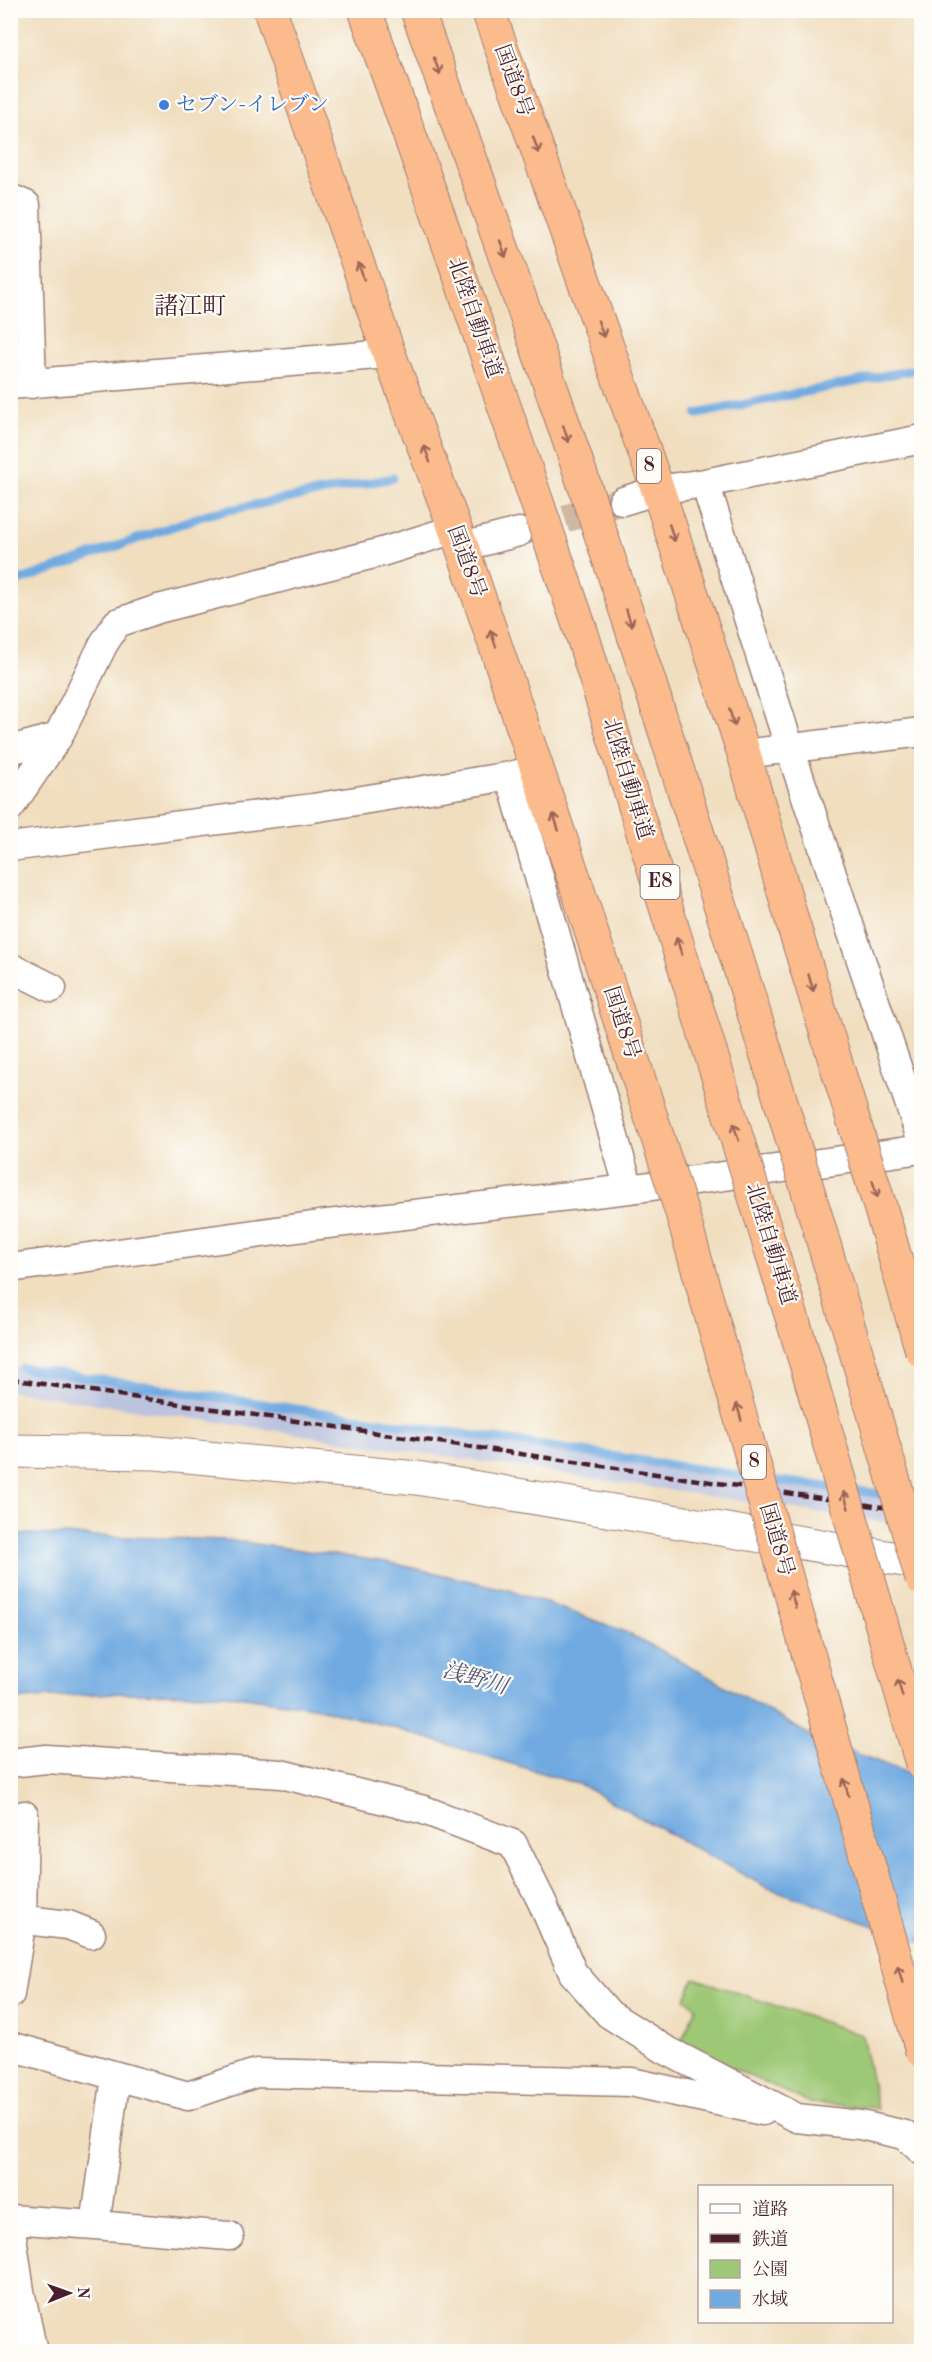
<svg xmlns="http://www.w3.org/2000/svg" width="932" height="2362" font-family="'Old Standard TT','Noto Serif JP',serif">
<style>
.industrial{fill:#bcc3de}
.green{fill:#9dc875;stroke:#747450;stroke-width:1.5}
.water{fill:#71aae1;stroke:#5e6486;stroke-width:1.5}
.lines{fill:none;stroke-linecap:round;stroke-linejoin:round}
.stream{stroke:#71aae1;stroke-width:9}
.minor-tunnel{stroke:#cfb8a1;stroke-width:28;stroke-dasharray:28 14;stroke-linecap:butt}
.minor-casing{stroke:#9d7e75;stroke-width:31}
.tertiary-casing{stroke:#9d7e75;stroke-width:35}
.trunk-casing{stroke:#9d7e75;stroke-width:35}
.minor{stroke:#fff;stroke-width:28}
.tertiary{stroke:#fff;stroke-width:33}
.trunk{stroke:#fbbb8d;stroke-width:33}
.rail{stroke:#4a1f2b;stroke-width:4.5;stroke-dasharray:9 4.5;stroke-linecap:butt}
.trunk-bridge-casing{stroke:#9d7e75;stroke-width:35;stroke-linecap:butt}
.motorway-bridge-casing{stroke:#9d7e75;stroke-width:35;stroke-linecap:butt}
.trunk-bridge{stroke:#fbbb8d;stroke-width:33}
.motorway-bridge{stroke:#fbbb8d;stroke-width:33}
.oneway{stroke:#9a6557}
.shop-dot{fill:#3f7fe0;stroke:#fdfcf7;stroke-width:2}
.labels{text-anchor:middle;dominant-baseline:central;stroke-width:4.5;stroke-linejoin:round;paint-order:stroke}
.shield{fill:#fdfcf7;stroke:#806168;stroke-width:1.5}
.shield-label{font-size:20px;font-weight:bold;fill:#4a1f2b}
.street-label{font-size:21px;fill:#4a1f2b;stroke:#fdfcf7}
.shop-label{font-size:21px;fill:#366cbe;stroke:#fdfcf7;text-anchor:start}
.water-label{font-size:22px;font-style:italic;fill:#5a5774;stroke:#fdfcf7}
.quarter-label{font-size:24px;fill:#4a1f2b;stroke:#fdfcf7}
</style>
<rect width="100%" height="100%" fill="#fdfcf7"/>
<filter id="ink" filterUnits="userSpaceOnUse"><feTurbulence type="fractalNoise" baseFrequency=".0167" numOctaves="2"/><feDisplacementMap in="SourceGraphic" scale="12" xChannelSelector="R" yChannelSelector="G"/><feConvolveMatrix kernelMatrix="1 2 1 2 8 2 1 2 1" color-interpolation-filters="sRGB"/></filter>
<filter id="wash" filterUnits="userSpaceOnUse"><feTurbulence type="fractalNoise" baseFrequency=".008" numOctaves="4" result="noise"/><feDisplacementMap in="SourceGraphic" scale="24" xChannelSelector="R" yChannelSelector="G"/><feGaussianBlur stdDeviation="1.35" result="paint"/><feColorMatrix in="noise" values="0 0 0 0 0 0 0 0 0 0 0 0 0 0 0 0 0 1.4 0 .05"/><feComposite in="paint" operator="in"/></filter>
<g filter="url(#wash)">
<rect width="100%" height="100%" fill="#f0debf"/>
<path class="industrial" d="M10 1365 23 1367V1370L769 1481 921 1501V1528L11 1391Z"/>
<path class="green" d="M694 1978 862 2035 877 2108 810 2103 680 2045 696 2007 685 1999Z"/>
<path class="water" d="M28 1534 228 1540 387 1562 513 1591 621 1630 674 1657 815 1738 921 1778V1943L764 1886 581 1785 394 1728 319 1708 224 1694 113 1693 11 1700V1536Z"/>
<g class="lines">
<path class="stream" d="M697 414 922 368
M10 584 208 514 393 478
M23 1368 750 1477
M764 1479 837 1488
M850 1490 890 1495
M904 1497 922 1500"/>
</g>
</g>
<g filter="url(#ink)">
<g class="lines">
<path class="minor-tunnel" d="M525 531 623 501"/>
<g class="minor-casing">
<path id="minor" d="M10 198 26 205 32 384
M10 385 389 354
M705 483 790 749 922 1141
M623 501 658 490 705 483 922 439
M462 547 519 532
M10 750 58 737
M744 754 922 732
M510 776 629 1189
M10 807 58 737 103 645 117 623 158 609 382 552 455 529
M10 847 313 808 510 776 538 769
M10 967 52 988
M10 1268 319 1225 629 1189 922 1149
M10 1763 46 1759 281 1774 424 1810 513 1844 542 1902 573 1973 609 2014 664 2049 797 2118 860 2125 905 2135 922 2151
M10 1918 68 1925 91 1934
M10 1994 22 1919 24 1815
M10 2046 188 2096 256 2073 631 2082 763 2111
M10 2219 95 2225 116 2077
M10 2222 20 2291 33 2352
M95 2225 229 2236"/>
</g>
<g class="tertiary-casing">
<path id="tertiary" d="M10 1451 156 1453 417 1478 922 1563"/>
</g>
<g class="trunk-casing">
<path id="trunk" d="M270 10 389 354 462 547 574 878
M488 10 658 490 744 754 794 927"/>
</g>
<use href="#minor" class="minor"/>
<use href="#tertiary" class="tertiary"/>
<use href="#trunk" class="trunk"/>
<path class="rail" d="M10 1379 922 1513"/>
<g class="trunk-bridge-casing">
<path id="trunk-bridge" d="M574 878 682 1213 922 2051
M794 927 886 1226 922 1351"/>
</g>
<g class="motorway-bridge-casing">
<path id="motorway-bridge" d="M365 10 457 268 582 634 809 1373 922 1764
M417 10C490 213 563 416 629 620 733 938 830 1258 922 1579"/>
</g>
<use href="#trunk-bridge" class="trunk-bridge"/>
<use href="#motorway-bridge" class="motorway-bridge"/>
</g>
<defs><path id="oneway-shaft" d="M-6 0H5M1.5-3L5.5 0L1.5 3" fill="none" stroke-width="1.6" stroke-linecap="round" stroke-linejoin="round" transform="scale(1.5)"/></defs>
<g class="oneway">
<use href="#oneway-shaft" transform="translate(437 66) rotate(70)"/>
<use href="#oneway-shaft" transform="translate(536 145) rotate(70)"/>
<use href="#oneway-shaft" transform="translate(503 249) rotate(71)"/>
<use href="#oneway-shaft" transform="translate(361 271) rotate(-109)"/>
<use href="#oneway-shaft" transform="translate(601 329) rotate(70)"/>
<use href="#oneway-shaft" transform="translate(566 434) rotate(71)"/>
<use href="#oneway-shaft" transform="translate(427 454) rotate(-110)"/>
<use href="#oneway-shaft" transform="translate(672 533) rotate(72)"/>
<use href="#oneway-shaft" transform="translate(629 618) rotate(72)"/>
<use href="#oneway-shaft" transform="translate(493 638) rotate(-109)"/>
<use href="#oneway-shaft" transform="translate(732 718) rotate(72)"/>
<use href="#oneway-shaft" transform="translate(556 822) rotate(-108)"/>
<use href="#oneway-shaft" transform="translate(679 946) rotate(-107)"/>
<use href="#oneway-shaft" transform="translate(811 983) rotate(73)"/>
<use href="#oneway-shaft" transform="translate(736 1132) rotate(-107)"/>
<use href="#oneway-shaft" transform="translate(875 1189) rotate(73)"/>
<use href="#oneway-shaft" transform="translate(739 1412) rotate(-106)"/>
<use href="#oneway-shaft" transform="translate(846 1500) rotate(-106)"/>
<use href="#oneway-shaft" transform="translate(793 1599) rotate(-106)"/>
<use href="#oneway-shaft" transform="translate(900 1688) rotate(-106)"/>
<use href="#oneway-shaft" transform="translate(846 1787) rotate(-106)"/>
<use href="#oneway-shaft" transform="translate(900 1974) rotate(-106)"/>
</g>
</g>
<circle class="shop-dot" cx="164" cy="105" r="6"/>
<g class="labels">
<g class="shield">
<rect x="637" y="449" width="24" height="34" rx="4.5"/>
<rect x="640.5" y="865" width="39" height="34" rx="4.5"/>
<rect x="742" y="1445" width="24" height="34" rx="4.5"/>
</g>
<g class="shield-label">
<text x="649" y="466">8</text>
<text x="660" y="882">E8</text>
<text x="754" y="1462">8</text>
</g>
<g class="street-label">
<text transform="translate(513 81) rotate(70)">国道8号</text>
<text transform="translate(474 318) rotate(71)">北陸自動車道</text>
<text transform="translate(466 562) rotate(70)">国道8号</text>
<text transform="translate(627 779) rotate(73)">北陸自動車道</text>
<text transform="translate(621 1023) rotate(72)">国道8号</text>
<text transform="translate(770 1244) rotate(73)">北陸自動車道</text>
<text transform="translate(776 1540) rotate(74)">国道8号</text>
</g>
<g class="shop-label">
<text x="176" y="105">セブン-イレブン</text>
</g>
<g class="water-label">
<text transform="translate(475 1679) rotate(16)">浅野川</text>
</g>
<g class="quarter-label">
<text x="190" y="308">諸江町</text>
</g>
</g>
<rect width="932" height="2362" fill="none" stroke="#fdfcf7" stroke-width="36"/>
<rect x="698" y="2185" width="195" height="138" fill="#fdfcf7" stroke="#b5a4a5" stroke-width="1.5"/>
<rect x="710" y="2204" width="30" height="9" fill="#ffffff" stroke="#b5a4a5" stroke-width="1.5"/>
<text x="752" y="2215" font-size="18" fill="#4a1f2b">道路</text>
<rect x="710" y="2234" width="30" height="9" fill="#4a1f2b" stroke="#b5a4a5" stroke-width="1.5"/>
<text x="752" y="2245" font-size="18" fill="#4a1f2b">鉄道</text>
<rect x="710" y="2260" width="30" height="18" fill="#9dc875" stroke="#b5a4a5" stroke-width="1.5"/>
<text x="752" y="2275" font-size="18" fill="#4a1f2b">公園</text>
<rect x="710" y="2290" width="30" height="18" fill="#71aae1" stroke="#b5a4a5" stroke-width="1.5"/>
<text x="752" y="2305" font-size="18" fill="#4a1f2b">水域</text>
<g transform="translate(69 2293) rotate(89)" stroke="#fdfcf7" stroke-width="4.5" paint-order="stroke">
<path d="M0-4.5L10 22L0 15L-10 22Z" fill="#4a1f2b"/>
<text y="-9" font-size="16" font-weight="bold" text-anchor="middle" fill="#4a1f2b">N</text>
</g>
</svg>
